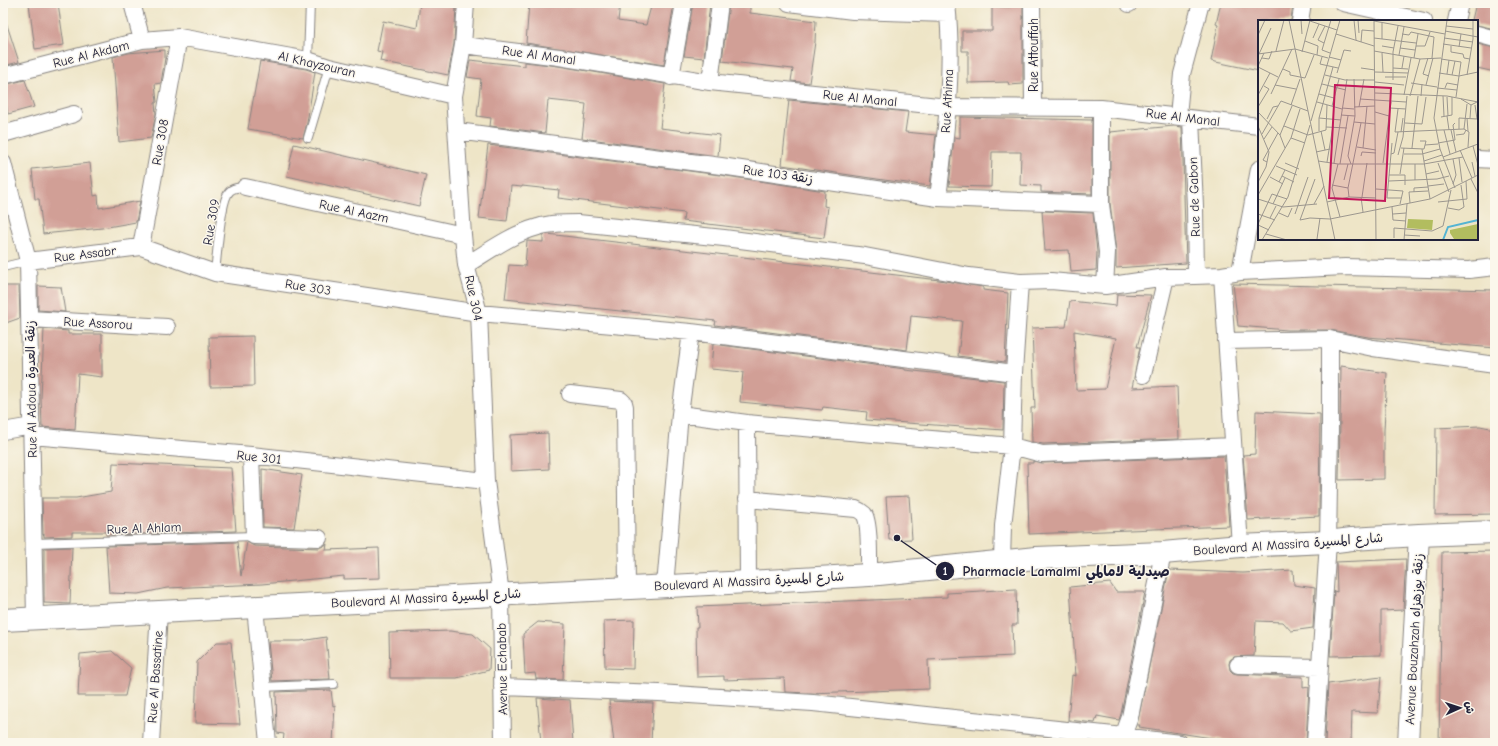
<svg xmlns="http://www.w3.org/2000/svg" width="1498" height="746" font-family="'Comic Neue','Playpen Sans Arabic',sans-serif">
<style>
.building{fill:#d19f96;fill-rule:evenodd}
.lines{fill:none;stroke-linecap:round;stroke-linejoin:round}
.service-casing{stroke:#888481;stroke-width:10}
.minor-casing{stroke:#888481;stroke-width:18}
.tertiary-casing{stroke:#888481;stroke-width:22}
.secondary-casing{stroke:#888481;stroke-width:24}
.service{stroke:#fff;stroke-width:8}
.minor{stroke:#fff;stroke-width:16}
.tertiary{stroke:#fff;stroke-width:20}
.secondary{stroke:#fff;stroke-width:22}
.labels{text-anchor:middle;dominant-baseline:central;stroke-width:3;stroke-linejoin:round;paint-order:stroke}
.street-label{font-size:13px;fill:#22223b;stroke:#fbf7ec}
.inset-river{fill:none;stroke:#54b4d3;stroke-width:2}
.inset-road{fill:none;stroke:#9c978f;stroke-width:1}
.view{fill:#c2185b;fill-opacity:0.15;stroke:#c2185b;stroke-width:2}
.inset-edge{fill:none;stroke:#22223b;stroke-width:2}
.leader{fill:none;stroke:#22223b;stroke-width:1.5}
.callout-dot{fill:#22223b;stroke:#fbf7ec;stroke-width:1.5}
.mark-label{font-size:12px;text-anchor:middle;font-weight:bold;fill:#fff}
.callout-label{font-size:14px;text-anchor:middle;font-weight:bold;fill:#22223b;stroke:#fbf7ec;stroke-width:3;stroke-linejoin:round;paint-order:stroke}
</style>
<rect width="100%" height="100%" fill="#fbf7ec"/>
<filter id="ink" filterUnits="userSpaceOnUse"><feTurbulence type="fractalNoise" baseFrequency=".025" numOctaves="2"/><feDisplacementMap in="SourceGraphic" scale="8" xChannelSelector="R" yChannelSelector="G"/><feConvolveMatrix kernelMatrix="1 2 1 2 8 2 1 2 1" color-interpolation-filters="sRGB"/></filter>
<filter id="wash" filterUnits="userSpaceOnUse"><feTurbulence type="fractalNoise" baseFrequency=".012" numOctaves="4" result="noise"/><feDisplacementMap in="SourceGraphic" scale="16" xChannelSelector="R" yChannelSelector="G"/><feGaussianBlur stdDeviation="0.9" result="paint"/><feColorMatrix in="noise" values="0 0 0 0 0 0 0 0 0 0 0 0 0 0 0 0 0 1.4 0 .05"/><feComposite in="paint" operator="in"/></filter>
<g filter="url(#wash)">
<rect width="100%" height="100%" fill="#eee5c7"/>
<g id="blocks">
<path class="building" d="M38 3H58L64 45 35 49 29 4Z
M420 3 456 7 454 44 448 75 380 61 382 52 377 51 383 21 417 28Z
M529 3H620L618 21 646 25 652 3H674L664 65 526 43Z
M693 3H710L704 58 684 56Z
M729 3H750V13L816 21 815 42 809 83 791 81 793 69 722 61Z
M1010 3H1023V84L1009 85 1008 82 968 83V51H962V31H992V7H1010Z
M1221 3H1293L1291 21H1259V71L1211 61 1218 25 1216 24Z
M1476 3H1495V29L1477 25V21L1472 20Z
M6 22 19 62 3 66V23Z
M1477 44 1495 48V72L1477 68Z
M165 50V58L161 83 155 84 157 102 155 103 156 114 151 138 119 142 113 57 128 53Z
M470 60 525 66V62L558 66 665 84 660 128 720 135 718 156 582 138 586 104 548 100 545 133 490 126 491 118 477 116 481 79 467 77Z
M260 61 306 69 315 72 307 123 303 138 248 129Z
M25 80 34 107 8 114 3 85Z
M789 100 908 112 905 132 936 135 930 186 884 180 782 165Z
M960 117 1092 120V194L1041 192V186L1020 185 1021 152H992L991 187 949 186 954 137 960 138Z
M1174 126 1182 127 1186 263 1116 268V251L1110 203V132Z
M294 144 426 175 419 206 287 176Z
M488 145 720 175 825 191 824 206 828 207 824 238 683 221 684 213 558 198 559 190 522 186V187L511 186 507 221 479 218Z
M90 163 94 196 98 195 99 208 140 201 136 222 102 228 43 234 39 199H35L32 169Z
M1042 211 1093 213 1097 252 1096 270 1071 272 1069 250 1045 251Z
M547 234 939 280 983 287V290L1008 293 1005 362 958 356 962 321 911 316 907 350 715 325 716 321 505 299 509 265 525 266 527 241 543 242V235Z
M1233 284 1495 290V348L1368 337 1330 330H1287L1238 326Z
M3 286H19L20 318 3 324Z
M38 286 61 287 65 312 38 310Z
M1117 294 1151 295 1137 347H1140L1132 388 1177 386 1179 439 1043 444 1032 442 1031 408H1035L1032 328 1066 327 1070 301 1116 306ZM1074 331 1116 338 1105 389 1076 390Z
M44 329 68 331V334H102V377L78 374 75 430 42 427 41 398Z
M253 336 254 386 210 387 209 337Z
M713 344 905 369V370L1004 381 1003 430 866 420 867 412 823 407 822 410 740 402 743 372 711 369Z
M1341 366 1387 373 1384 430V479L1339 480Z
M1256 411 1320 414 1319 516 1248 520 1243 455 1255 454Z
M1480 426 1495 429V514L1435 515 1436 428Z
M548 433 549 469 511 471 510 435Z
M1224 456 1229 526 1029 534 1027 463H1033V461L1042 463Z
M113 463 231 468 236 531 106 535V532H72V536L44 537V534L43 535 42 498H76L111 492Z
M262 469 302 475 294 528 263 527Z
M909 496 912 539 889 540 886 497Z
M237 542 241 576 247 542 254 546 319 548 327 544 326 550 379 548 380 578 344 579V576L262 584 167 588 138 594 109 593 106 546Z
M72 547 70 604 44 603V548Z
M1495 551V743H1439L1442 552Z
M1406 559 1403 610 1381 611V655L1330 656 1334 591 1337 592 1336 562Z
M1169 570 1243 573 1293 570 1294 585 1315 588 1313 628 1291 631 1283 622 1256 621 1254 656 1234 657 1230 660 1229 664 1230 670 1233 673 1237 674 1303 677V688L1309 687 1306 743H1245L1139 727 1140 725H1137Z
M1110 583 1116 592H1145L1121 714 1119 720 1097 716 1095 723 1068 720 1072 675 1076 676 1070 587Z
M1016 589 1017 625H1012L1013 656 928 660 929 689 808 693 785 692 784 678 724 680V676L697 677 696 627H698L697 607 947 597V593Z
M634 620 633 669 605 668 604 621Z
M538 622 565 624 563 680 536 679 535 673 525 674 523 634Z
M450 631 473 634 490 649 489 670 457 678H390L389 633Z
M326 637 330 679 272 681 268 641H301Z
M217 642H231L240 724 195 723 197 662Z
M112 651 131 668 125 696H78L80 654Z
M1381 677 1378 713 1352 712 1351 743H1325L1328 684Z
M331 690 333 706 335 705 333 743H283L284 734 277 733 276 692Z
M537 698 570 700 573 743H541Z
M609 701 653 703 651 743H614Z"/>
</g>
</g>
<g filter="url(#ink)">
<use href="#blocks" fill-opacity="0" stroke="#888481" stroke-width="1"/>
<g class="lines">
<g class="service-casing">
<path id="service" d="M308 60 310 3
M308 138 329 67
M3 267 28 261
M215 273C217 258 220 199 230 191 234 187 240 188 245 187
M34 543 254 536
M262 687 334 684"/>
</g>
<g class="minor-casing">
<path id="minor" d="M132 3 142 40
M466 3 463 45 454 96 463 235 466 265 479 313 486 481 501 594 503 743
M789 3 853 11 948 14
M1032 3 1033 106
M1129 3V4
M1343 3 1424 21
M1300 21 1303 3
M1456 21 1460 3
M1477 34 1495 39
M463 45 559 57 710 82 948 107 1101 108 1259 126
M3 76 142 40 179 37 308 60 329 67 454 96
M671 77 684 3
M710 82 720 3
M1101 108V204L1107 252 1105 286
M1178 116 1182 74 1201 3
M1191 119 1195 206 1196 275
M457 131 721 166 938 198 1101 204
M3 134 74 114
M1477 159 1495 160
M3 163 28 261 35 618
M245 187 463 235
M938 198C946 133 954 68 947 3
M141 247 179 37
M28 261 141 247 215 273 479 313 691 332 1014 373
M466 265C489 251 512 234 538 227 550 223 564 223 578 223L724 238 865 256 969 276 1020 282 1051 281 1105 286 1166 277 1222 275 1240 272 1345 267 1469 270 1495 267
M1240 272 1259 169
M1222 275 1240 546
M30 319 167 327
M1226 341 1330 339 1373 348 1495 365
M1143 375 1166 277
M570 394 621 400 624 403 625 407 627 587
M680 414 747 423 1012 446 1042 454 1233 446
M747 423 748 582
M3 431 32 426
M32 436 251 455 486 481
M251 455 254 536 319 538
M747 499 856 509C859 510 862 512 864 514 870 522 869 563 869 575
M1002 561 1003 526 1012 446 1014 373 1020 282
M665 586 680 414 691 332
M255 607 268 743
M1238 665 1320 667
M502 687 659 693 813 703 1123 736 1179 743
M1123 736 1130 717 1163 553
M151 743 159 612
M1315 743 1328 542 1330 431V339"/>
</g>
<g class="tertiary-casing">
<path id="tertiary" d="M1408 743 1419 535"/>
</g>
<g class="secondary-casing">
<path id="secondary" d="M3 620 748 582 869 575 1036 558 1163 553 1240 546 1328 542 1352 539 1419 535 1495 532"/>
</g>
<use href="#service" class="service"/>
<use href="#minor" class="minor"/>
<use href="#tertiary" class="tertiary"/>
<use href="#secondary" class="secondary"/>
</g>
</g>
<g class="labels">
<g class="street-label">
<text transform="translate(91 54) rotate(-14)">Rue Al Akdam</text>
<text transform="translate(539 55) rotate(8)">Rue Al Manal</text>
<text transform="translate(1033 55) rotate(-90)">Rue Attouffah</text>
<text transform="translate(317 64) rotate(13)">Al Khayzouran</text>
<text transform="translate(860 98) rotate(6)">Rue Al Manal</text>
<text transform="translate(947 101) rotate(-87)">Rue Athima</text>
<text transform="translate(1183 117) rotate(7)">Rue Al Manal</text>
<text transform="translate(160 142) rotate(-80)">Rue 308</text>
<text transform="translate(778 174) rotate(8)">Rue 103 زنقة</text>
<text transform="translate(1194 197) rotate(-92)">Rue de Gabon</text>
<text transform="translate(354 211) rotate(12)">Rue Al Aazm</text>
<text transform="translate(211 222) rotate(-80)">Rue 309</text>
<text transform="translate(85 254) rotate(-7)">Rue Assabr</text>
<text transform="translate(308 287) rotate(9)">Rue 303</text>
<text transform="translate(474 298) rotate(78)">Rue 304</text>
<text transform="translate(98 323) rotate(3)">Rue Assorou</text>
<text transform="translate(31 389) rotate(-91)">Rue Al Adoua زنقة العدوة</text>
<text transform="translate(259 457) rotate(6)">Rue 301</text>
<text transform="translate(144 528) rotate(-2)">Rue Al Ahlam</text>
<text transform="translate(1288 544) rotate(-4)">Boulevard Al Massira شارع المسيرة</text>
<text transform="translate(749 581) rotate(-3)">Boulevard Al Massira شارع المسيرة</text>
<text transform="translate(426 598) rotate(-3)">Boulevard Al Massira شارع المسيرة</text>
<text transform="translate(1414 639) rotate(-87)">Avenue Bouzahzah زنقة بوزهزاه</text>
<text transform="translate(502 669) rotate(-91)">Avenue Echabab</text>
<text transform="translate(155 677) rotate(-86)">Rue Al Bassatine</text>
</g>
</g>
<g transform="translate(1258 20)">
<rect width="220" height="220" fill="#eee5c7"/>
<path d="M150 199 175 200 174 210 149 208ZM220 204V220L196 219 192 213V210Z" fill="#b2bd5f"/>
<path class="inset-river" d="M185 220 190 207 220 200"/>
<path class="inset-road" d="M31 0 77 220M43 0 44 14M49 0 79 10M96 0 98 20M100 0 101 13M116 0 118 220M189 0 176 98 182 129 197 168M116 1 187 14M124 3V19M188 6 215 9M187 11 220 17M78 14 116 26M144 14 151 15 153 12 176 17 174 38M0 15 7 0M55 18 61 4M116 18 158 23M186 18 215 22M47 21 60 26 59 35M103 22 104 10 116 11M66 23 60 20 67 6M185 24 213 28M124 26 136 28M158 26H167L172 12M193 26V32L205 34 206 38 212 39M201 27 203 14M142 28 157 30M18 31 26 0M116 31 162 39 183 38M44 32 52 0M72 33 64 30 73 0M124 33 125 52M0 34 37 29 70 38M1 34 13 8M141 35 146 7M64 37 62 44 80 48M71 37 83 40M4 38 11 39 14 31M156 38 160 14M170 38 165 54 171 56M183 39 203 42 198 77M0 46 6 33M0 47 20 57M103 48 117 50M135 48 150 49M144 48 146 36M25 49 32 52V55L47 58 56 35M117 52 150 53M79 53 86 30 93 31M181 53 201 56 220 52M189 54 191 40M67 55 87 60H117M194 55 197 41M209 55 215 19V0M127 57H148M135 60V32L140 6M117 62 146 65M153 63 179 67M64 64 88 70M17 65 38 69M168 65 175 38M179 68 199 70M187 68 189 63 200 65M117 73 189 76 220 82M13 74 34 29M61 74 76 78M0 75 12 53M146 75 153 38M152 76 162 39M163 76 164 64M185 76 186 96M189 77 190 96M102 79 148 82M203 79 213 85 219 82M59 82 84 89M33 85 42 59M217 85 219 99M74 86 81 59M0 87 11 69 6 66M96 87 117 86M101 87 106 59M84 88 96 89M132 88 148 89M140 89 137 112 206 109M0 92 22 115 27 128M117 92 131 96M83 95 97 96M189 96 191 110M183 97 194 95V77M61 98 83 100M209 98 210 111M212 98 213 85M9 99 15 87 20 86M53 101 82 0M96 102 117 104M147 103 164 104 168 77M0 106 11 132 8 147 0 162M26 106 50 115 68 110 69 85M68 107 89 108M201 109V98L219 99M206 109 209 84M206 109 211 112 210 127M186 110 192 134M193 110 198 132M61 111V98L75 47M63 111 67 130M143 112 145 98M4 114 23 81 50 91M22 115 34 86M198 115 206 114 208 110M33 118 47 123M6 119 14 107M134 123 129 178H143M180 123 197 120 195 105 197 103M167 125 180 124M215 126 220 145M99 127 118 130M105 128 109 86M143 128 166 129 168 121H162M154 128 160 76M164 129 172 179M202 130 214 158M58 132 72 129M133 134 136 133 140 112M146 134H164L182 129M140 135 145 117 149 76M103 136 104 132 118 133M185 137 220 124M201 138 204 162M60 141 80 144H166L205 137M166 141 184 135M9 142 5 140 20 113M69 142 75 106M214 142 217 156M27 143 41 149M76 143 89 59M125 143 133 82M180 143 191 172M80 144 74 168 82 197M82 144 90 96M93 144 90 136 97 96 96 59M157 144V160M18 146 39 155M142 154 146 128M168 154 181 151M131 155H147V165M24 156 36 162M12 157 25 164M57 159 42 200 52 198 72 199M213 159 220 173M86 160 90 144M131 161 179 159 191 156M21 162 27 150M195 164 198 155 195 139M74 165 90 168M170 166 186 164M118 169 145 171 142 184M156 172V168L170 167M0 175 33 118 42 89M91 177 90 168 103 103M103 177 105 192M104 177 109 143M0 179 25 187 59 184M69 182 91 177 118 178M180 182 209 179 208 161M152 183 151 172 170 171M15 184 27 158M56 184 66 166M134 187 135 200 148 201M190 188 201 190 206 187 203 165M21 193 30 197 34 188M0 194 17 200M37 194 50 157M135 194 148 193M12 198 18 186M72 199 172 179 220 155M0 204 14 174 29 179M0 205 11 210M8 214 29 220M146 215 162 216M136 218V208L174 211 185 206 193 170M59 219 62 198M4 220 30 177 52 105M146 220 149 184"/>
<path class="view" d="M77 65 133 68 127 181 71 178Z"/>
<rect width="220" height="220" class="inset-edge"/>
</g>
<path class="leader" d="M897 538L945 571"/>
<g class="callout-dot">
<circle cx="897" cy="538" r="4"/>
<circle cx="945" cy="571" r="10"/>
</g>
<g class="mark-label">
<text x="945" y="575">1</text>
</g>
<g class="callout-label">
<text x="1066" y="576">Pharmacie Lamalmi صيدلية لامالمي</text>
</g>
<rect width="1498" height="746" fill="none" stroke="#fbf7ec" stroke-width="16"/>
<g transform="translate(1460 708) rotate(87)" stroke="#fbf7ec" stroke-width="3" paint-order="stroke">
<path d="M0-3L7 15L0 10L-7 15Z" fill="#22223b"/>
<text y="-6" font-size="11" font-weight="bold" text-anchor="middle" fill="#22223b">ش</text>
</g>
</svg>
